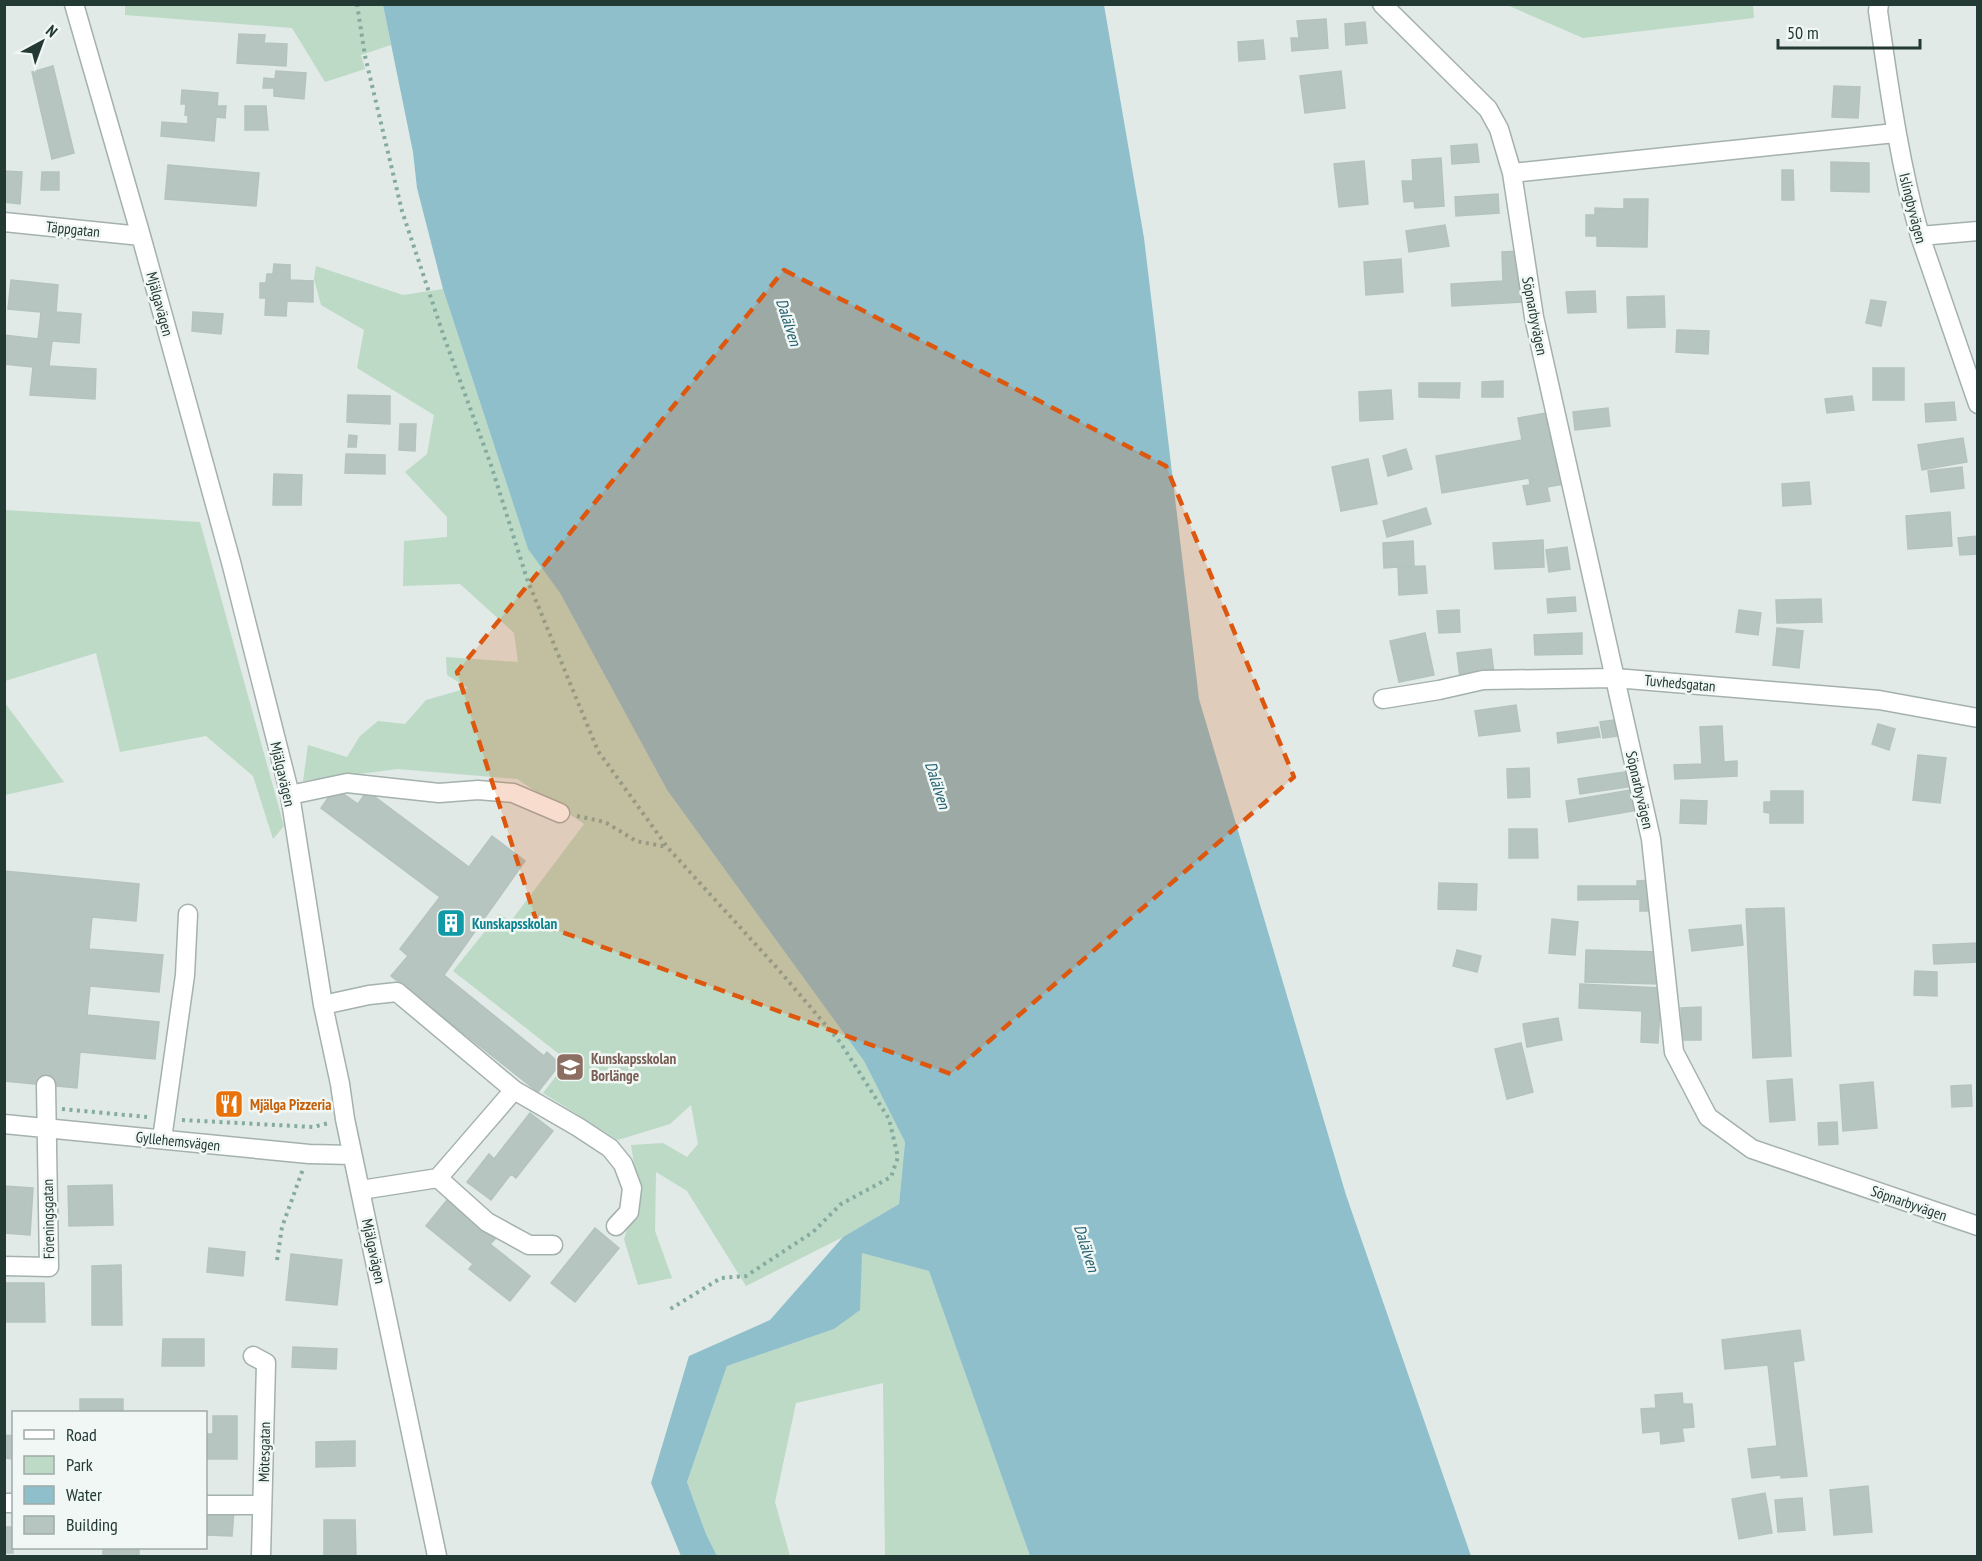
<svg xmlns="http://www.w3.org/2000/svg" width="1982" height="1561" font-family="'PT Sans Narrow',sans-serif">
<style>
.green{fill:#bcdac5}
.water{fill:#8ebfcb}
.building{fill:#b7c5c0;stroke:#b4c3be;stroke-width:1.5}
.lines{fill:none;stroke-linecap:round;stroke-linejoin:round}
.minor-casing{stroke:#a4b1ae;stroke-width:21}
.path{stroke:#85aba0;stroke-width:4;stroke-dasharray:3 4.5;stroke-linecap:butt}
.minor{stroke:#fff;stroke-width:18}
.marked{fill:#de570e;fill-opacity:0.2;stroke:#de570e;stroke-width:4.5;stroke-dasharray:12 8;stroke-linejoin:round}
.labels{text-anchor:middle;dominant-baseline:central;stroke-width:5;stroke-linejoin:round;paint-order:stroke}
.street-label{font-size:15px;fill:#233934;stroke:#f1f7f5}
.culture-label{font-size:15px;font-weight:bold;fill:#0d838f;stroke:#f1f7f5;text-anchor:start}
.education-label{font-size:15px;font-weight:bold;fill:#785e54;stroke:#f1f7f5;text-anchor:start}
.food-label{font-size:15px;font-weight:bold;fill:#c56008;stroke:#f1f7f5;text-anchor:start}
.water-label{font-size:16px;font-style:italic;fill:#236070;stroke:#f1f7f5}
</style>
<rect width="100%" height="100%" fill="#e1eae7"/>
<path class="green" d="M125 4 383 5 391 45 361 55 365 69 325 82 292 28 125 15Z
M1507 5H1753L1754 18 1583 38Z
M316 266 403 295 443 289 528 549 560 593 667 790 864 1061 905 1142 899 1204 843 1237 746 1286 687 1191 656 1172 655 1231 672 1278 638 1285 624 1239 639 1194 631 1145 663 1143 687 1157 698 1144 691 1105 670 1124 618 1140 543 1093 568 1061 453 971 499 914 511 921 584 824 517 779 398 769 303 781 308 745 347 757 360 736 378 721 405 724 426 700 468 688 447 675 446 657 518 662 514 633 460 584 403 586 404 541 447 537V517L405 472 427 454 434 415 357 368 364 330 321 305 314 279Z
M5 510 200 522 284 826 273 839 253 776 206 736 120 752 96 653 5 681Z
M5 703 64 782 5 795Z
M861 1252 929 1271 1030 1556H885L883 1383 796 1403 775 1502 790 1556H717L706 1534 687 1482 727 1366 834 1329 859 1310Z"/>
<path class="water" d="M383 5H1104L1144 238 1199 699 1346 1195 1471 1556H1030L929 1271 862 1253 860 1310 834 1329 727 1366 687 1482 706 1534 717 1556H681L651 1483 689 1356 770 1320 843 1237 899 1204 905 1142 864 1061 667 790 560 593 528 549 443 289 417 188 413 152Z"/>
<path class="building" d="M1326 19 1328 48 1292 51 1291 38H1299L1297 21Z
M1365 22 1367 43 1346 45 1345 24Z
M239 34 265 35 264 43 287 44 286 66 237 63Z
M1263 40 1265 59 1239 61 1238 42Z
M53 66 74 153 52 159 32 72Z
M276 71 306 73 304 99 274 96V88H263L264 78 275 79Z
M1341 71 1345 108 1305 113 1300 76Z
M1834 86 1860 87 1858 118 1832 117Z
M182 90 218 93 217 106H226L225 118 216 117 214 141 161 136 162 122 188 124V115H185L186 104H181Z
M245 106H266L268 130H245Z
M1477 144 1479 162 1452 164 1451 146Z
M1441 158 1444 206 1415 208 1414 201 1404 202 1402 181H1413L1412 160Z
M1364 161 1368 204 1339 207 1334 164Z
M1831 162 1869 163V192L1831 191Z
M168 165 259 173 256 206 165 199Z
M1782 170H1793L1794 200H1782Z
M4 171 22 172 20 204 4 202Z
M42 172H59V190H41Z
M1498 194 1499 213 1456 216 1455 197Z
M1624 199H1648L1647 247 1597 246V236H1586V215H1595V208L1624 209Z
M1445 225 1449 246 1409 252 1406 231Z
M1519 251 1522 302 1452 306 1451 284 1503 281 1502 252Z
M1401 259 1403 292 1366 295 1364 262Z
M274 264 290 265V280L313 281V302L287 301 286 316 265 315 266 298H260V283H266L267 274H273Z
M11 280 58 285 56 312 81 314 79 343 52 341 49 366 96 369 95 399 30 395 33 367 4 364V335L38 339 41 312 8 309Z
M1595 291 1596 312 1568 313 1566 292Z
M1664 296 1665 327 1628 328 1627 297Z
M1871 300 1886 302 1881 326 1866 323Z
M193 312 223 314 221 334 192 331Z
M1677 330 1709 331 1708 354 1676 352Z
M1873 368H1904V400H1873Z
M1503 381V397H1482V382Z
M1419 383H1460L1459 398 1419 397Z
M1391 390 1393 419 1360 421 1359 392Z
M348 395 390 396V424L347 422Z
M1852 396 1854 410 1827 413 1825 399Z
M1954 402 1956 420 1926 422 1925 404Z
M1608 408 1610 426 1575 430 1573 412Z
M1551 412 1564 484 1547 487 1550 501 1527 505 1523 486 1530 485 1529 478 1442 493 1436 456 1522 440 1518 418Z
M400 424H416L415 451 399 450Z
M349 435 357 436 356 447H348Z
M1963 438 1967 462 1922 470 1918 445Z
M1406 449 1412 469 1388 476 1383 456Z
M346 454 385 455V474L345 473Z
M1368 459 1377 504 1341 511 1332 467Z
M1962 467 1964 488 1931 492 1928 471Z
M274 474 302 475 301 505H273Z
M1809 482 1811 504 1783 506 1782 484Z
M1426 508 1431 524 1387 537 1383 521Z
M1950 512 1952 546 1908 549 1906 516Z
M1978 536V554L1960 555 1958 538Z
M1543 540 1544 567 1495 569 1493 543Z
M1413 541 1414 566 1384 568 1383 543Z
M1567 547 1570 569 1549 572 1546 550Z
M1425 566 1427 593 1399 595 1398 567Z
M1575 597 1576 611 1548 613 1547 599Z
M1821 599 1822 622 1777 623 1776 600Z
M1459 610 1460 632 1439 633 1437 611Z
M1739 610 1761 613 1758 635 1736 632Z
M1777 628 1803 631 1799 668 1773 665Z
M1425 633 1434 675 1399 682 1390 641Z
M1582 633V654L1535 655 1534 635Z
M1491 649 1494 674 1460 678 1457 653Z
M1516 705 1520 731 1479 736 1475 711Z
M1614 720 1617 736 1603 738 1600 722Z
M1878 724 1895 729 1889 750 1872 744Z
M1722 726 1724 762 1737 761V776L1675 779 1674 765 1702 764 1700 727Z
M1598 727 1600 737 1558 743 1557 733Z
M1918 755 1946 758 1940 803 1913 800Z
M1529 768 1530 797 1508 798 1507 769Z
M1631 771 1633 786 1580 794 1578 779Z
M335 788 358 804 367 791 469 867 492 836 525 861 444 975 544 1056 547 1052 560 1064 538 1092 391 976 408 956 400 949 440 897 321 808Z
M1636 789 1639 810 1569 822 1566 801Z
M1771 791H1803V823H1770V813L1764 812V802H1771Z
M1681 800 1707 801 1706 824 1680 823Z
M1509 829H1537L1538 858H1509Z
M4 871 139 884 136 921 92 917 89 949 163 955 159 992 90 986 87 1015 159 1022 155 1059 80 1052 77 1088 4 1081Z
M1652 880 1653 911H1640V899L1578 900V886H1637V881Z
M1439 883 1477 884 1476 910 1438 909Z
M1784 908 1791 1056 1753 1058 1746 909Z
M1552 919 1578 922 1575 955 1549 953Z
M1741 925 1743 945 1692 951 1689 930Z
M1978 943V962L1934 964 1933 945Z
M1457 950 1481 956 1477 972 1453 966Z
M1586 950 1661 952 1660 984 1585 982Z
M1915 971 1937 972V996L1914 995Z
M1580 984 1661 988 1658 1043 1641 1042 1642 1011 1579 1008Z
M1701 1007V1040H1682L1681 1008Z
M1558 1018 1562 1040 1527 1047 1523 1024Z
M1521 1043 1533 1092 1507 1099 1495 1049Z
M1792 1079 1795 1120 1770 1122 1767 1081Z
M1873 1082 1877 1128 1843 1131 1840 1085Z
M1971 1085 1972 1106 1952 1107 1951 1086Z
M530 1113 553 1131 516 1178 511 1174 491 1200 467 1182 489 1154 494 1159Z
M1837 1122 1838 1144 1819 1145 1818 1123Z
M112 1185 113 1225 69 1226 68 1186Z
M4 1186 33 1188 30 1235 4 1233Z
M447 1200 495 1239 490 1244 530 1276 510 1301 469 1269 473 1264 426 1226Z
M595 1228 619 1248 575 1302 551 1283Z
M209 1248 245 1252 243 1276 207 1272Z
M291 1254 342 1260 337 1305 286 1300Z
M121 1265 122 1325H92V1266Z
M4 1283H44L45 1322H5Z
M1800 1330 1804 1360 1793 1362 1807 1476 1781 1478V1475L1752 1478 1748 1449 1777 1446 1768 1365 1725 1369 1722 1340Z
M163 1339H204V1366H162Z
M293 1347 337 1349 336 1369 292 1367Z
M1682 1393 1683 1404H1692L1694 1427 1682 1428 1684 1441 1661 1444 1660 1431 1643 1433 1641 1409 1656 1408 1655 1395Z
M80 1399H123V1412H80Z
M213 1416H237V1459H206V1434H213Z
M4 1435 14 1436V1459L4 1458Z
M355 1441V1466L316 1467V1442Z
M1868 1486 1872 1532 1834 1535 1830 1490Z
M1765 1493 1772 1533 1739 1539 1732 1499Z
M1802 1498 1805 1530 1778 1532 1775 1500Z
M206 1508 234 1510 232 1536 206 1535Z
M324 1520H355L356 1556H324Z
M4 1527H13V1553H4Z
M103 1548H139V1556H103Z"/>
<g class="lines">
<g class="minor-casing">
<path id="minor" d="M74 4 141 236 231 562 290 795 323 1005 340 1084 345 1119 437 1556
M1382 4 1488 109 1499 129 1512 173
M1879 4 1878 11C1889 87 1899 162 1920 236L1978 404
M1895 133 1512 173 1534 317 1651 839 1674 1052 1708 1117 1752 1149 1978 1226
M4 222 141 236
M1920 236 1978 231
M1383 699 1439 690 1483 680 1615 678 1879 700 1978 718
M290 795 347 783 439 793 478 790 513 793 560 813
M323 1005 369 995 397 992 514 1090 438 1178
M514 1090 578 1127 610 1148 623 1164 632 1188 629 1212 616 1226
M4 1124 309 1154 352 1155
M162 1139 185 975 188 914
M361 1190 438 1178 487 1222 529 1245H553
M4 1266 49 1267 46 1085
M253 1356 266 1363 261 1556
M4 1503H14
M206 1505H262"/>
</g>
<path class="path" d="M357 4 365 56 402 211 444 337 491 465 527 579 598 751 668 848 778 969 840 1042 889 1119 898 1157 891 1177 841 1204 813 1232 746 1276 721 1278 667 1311
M577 816 605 822 636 841 667 847
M62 1109 147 1117
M182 1120 313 1127 329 1123
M277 1260 282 1227 303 1169"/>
<use href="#minor" class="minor"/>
</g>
<path class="marked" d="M784 270 1166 466 1294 777 951 1074 537 923 457 672Z"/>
<defs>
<g id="building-square" transform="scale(1.5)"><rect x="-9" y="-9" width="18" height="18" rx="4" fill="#0f9aa8" stroke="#f1f7f5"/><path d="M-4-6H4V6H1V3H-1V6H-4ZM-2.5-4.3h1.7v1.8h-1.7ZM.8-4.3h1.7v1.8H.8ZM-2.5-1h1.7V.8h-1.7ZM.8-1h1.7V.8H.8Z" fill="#fff"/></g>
<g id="school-square" transform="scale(1.5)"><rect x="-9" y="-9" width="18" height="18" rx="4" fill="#8d6e63" stroke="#f1f7f5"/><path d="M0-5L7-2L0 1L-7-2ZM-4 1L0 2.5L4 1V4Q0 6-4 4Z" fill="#fff"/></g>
<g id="restaurant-square" transform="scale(1.5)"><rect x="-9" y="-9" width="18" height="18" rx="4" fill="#e8710a" stroke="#f1f7f5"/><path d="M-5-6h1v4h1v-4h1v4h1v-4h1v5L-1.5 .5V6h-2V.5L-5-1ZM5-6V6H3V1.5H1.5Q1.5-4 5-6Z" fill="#fff"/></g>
</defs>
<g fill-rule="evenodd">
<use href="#building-square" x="451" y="923"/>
<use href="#school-square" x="570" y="1067"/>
<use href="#restaurant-square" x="229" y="1104"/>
</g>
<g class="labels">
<g class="street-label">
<text transform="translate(1913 208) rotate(76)">Islingbyvägen</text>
<text transform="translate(73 229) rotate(6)">Täppgatan</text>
<text transform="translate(160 304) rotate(75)">Mjälgavägen</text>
<text transform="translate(1535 316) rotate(79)">Söpnarbyvägen</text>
<text transform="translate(1680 683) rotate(5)">Tuvhedsgatan</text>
<text transform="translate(283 774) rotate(77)">Mjälgavägen</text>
<text transform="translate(1640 790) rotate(77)">Söpnarbyvägen</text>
<text transform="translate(178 1141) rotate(6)">Gyllehemsvägen</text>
<text transform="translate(1909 1203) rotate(19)">Söpnarbyvägen</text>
<text transform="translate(48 1219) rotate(-91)">Föreningsgatan</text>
<text transform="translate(374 1251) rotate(78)">Mjälgavägen</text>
<text transform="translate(264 1452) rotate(-89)">Mötesgatan</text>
</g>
<g class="culture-label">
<text x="472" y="923">Kunskapsskolan</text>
</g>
<g class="education-label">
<text x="591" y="1058">Kunskapsskolan<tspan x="591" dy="17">Borlänge</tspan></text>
</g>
<g class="food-label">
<text x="250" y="1104">Mjälga Pizzeria</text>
</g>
<g class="water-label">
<text transform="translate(789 322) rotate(72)">Dalälven</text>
<text transform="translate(938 785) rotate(72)">Dalälven</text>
<text transform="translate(1087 1248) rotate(72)">Dalälven</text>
</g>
</g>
<rect width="1982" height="1561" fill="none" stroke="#233934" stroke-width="12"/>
<rect x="12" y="1411" width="195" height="138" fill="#f1f7f5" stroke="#9faba8" stroke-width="1.5"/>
<rect x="24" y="1430" width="30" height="9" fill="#ffffff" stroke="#9faba8" stroke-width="1.5"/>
<text x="66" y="1441" font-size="18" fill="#233934">Road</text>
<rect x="24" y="1456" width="30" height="18" fill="#bcdac5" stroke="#9faba8" stroke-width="1.5"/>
<text x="66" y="1471" font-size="18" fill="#233934">Park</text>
<rect x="24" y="1486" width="30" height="18" fill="#8ebfcb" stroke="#9faba8" stroke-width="1.5"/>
<text x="66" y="1501" font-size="18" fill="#233934">Water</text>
<rect x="24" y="1516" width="30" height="18" fill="#b7c5c0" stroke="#9faba8" stroke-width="1.5"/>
<text x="66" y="1531" font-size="18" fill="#233934">Building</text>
<g transform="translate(42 42) rotate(41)" stroke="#f1f7f5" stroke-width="4.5" paint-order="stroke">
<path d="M0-4.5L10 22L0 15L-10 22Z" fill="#233934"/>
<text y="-9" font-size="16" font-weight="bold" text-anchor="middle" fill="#233934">N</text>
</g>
<path d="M1778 39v9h142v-9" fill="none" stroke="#233934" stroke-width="3"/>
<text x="1787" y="39" font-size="18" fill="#233934" stroke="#f1f7f5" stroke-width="4.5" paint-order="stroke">50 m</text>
</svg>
